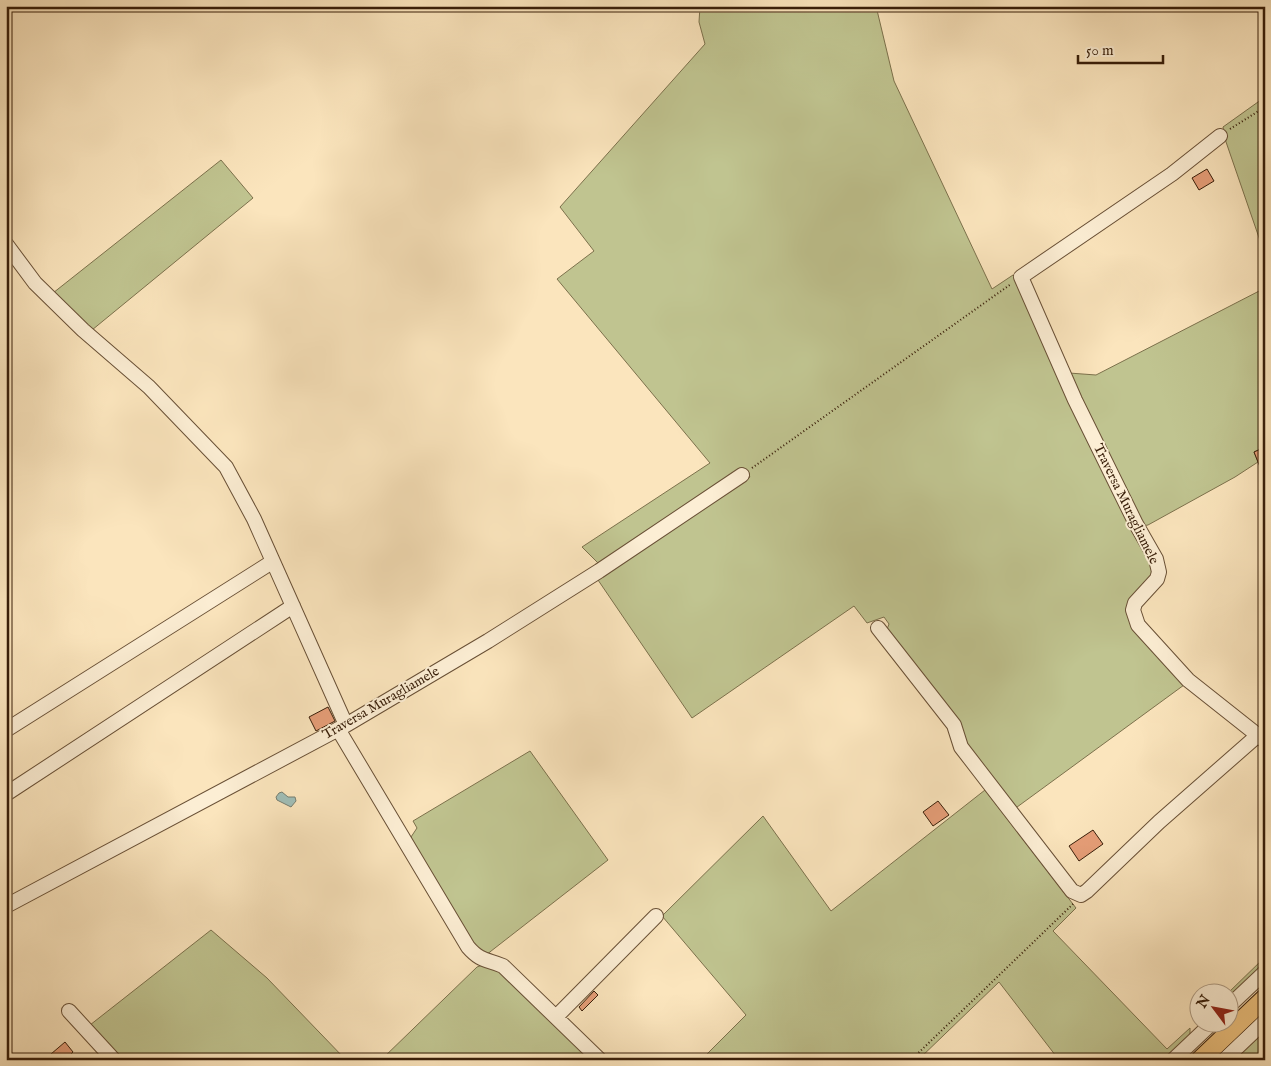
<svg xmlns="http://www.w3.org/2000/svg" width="1271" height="1066" font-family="'IM FELL English',serif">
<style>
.green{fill:#c0c490;stroke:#7c714c}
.water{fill:#a0beb7;stroke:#767e71}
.building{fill:#e69e78;stroke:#381e09}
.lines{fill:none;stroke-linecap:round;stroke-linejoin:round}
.minor-casing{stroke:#695036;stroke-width:16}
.major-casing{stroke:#381e09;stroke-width:20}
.path{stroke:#381e09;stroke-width:2;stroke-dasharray:1 2.5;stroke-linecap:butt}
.minor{stroke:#fceed4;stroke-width:14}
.major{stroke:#eec27e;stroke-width:18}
.labels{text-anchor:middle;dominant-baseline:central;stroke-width:4;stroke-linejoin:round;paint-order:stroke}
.street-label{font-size:14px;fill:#381e09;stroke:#fceed4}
</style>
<rect width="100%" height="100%" fill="#fbe5bd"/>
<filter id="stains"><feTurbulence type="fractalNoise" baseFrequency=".004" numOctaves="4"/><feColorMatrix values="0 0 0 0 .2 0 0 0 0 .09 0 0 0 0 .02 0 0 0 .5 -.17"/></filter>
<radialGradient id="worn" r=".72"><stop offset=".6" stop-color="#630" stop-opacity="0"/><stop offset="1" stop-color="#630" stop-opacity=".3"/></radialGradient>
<path class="green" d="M700 6H876L894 81 992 289 1013 275 1020 283 1156 574 1129 609 1184 685 1013 810 886 632 889 624 884 617 867 623 854 606 692 718 598 580 750 477 745 469 600 565 582 547 710 463 557 279 594 251 560 207 705 44 699 22Z
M1265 97V255L1225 139 1223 127Z
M221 160 253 198 92 330 53 293Z
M1265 288V447L1254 452 1258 462 1235 477 1148 525 1142 526 1069 373 1096 375Z
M530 751 608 860 486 955 478 951 411 843V837L417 828 413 821Z
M985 790 1076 908 1053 931 1167 1049 1190 1028V1037L1167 1060H1059L999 982 918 1060H701L746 1015 662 916 763 816 831 911Z
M211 930 267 978 346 1060H123L90 1025Z
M1265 957V966L1229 1001 1228 994H1227Z
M485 964 497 967 596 1060H381L477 967Z
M1265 1031V1060H1234Z"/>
<path class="water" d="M282 792 288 797H295L296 801 291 807 277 800 276 797 279 793Z"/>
<path class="building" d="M1207 169 1214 181 1199 190 1192 178Z
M1265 447V477H1264L1254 452Z
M328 707 335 721 316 731 309 717Z
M938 801 949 815 933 826 923 812Z
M1093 830 1103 844 1079 861 1069 846Z
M594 991 598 995 582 1011 579 1007Z
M65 1042 73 1052 65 1060H44Z"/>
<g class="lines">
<g class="minor-casing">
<path id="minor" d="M1220 136 1172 174 1021 277 1075 400 1136 524 1156 559 1159 572 1157 579 1135 603 1133 610 1138 625 1188 680 1265 741
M6 244 35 283 83 330 149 387 226 467 254 519 346 725
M878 628 954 725 961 747 1072 891 1081 895 1087 891 1159 822 1257 736
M338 729 468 947C481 962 487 959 503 966L600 1060
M6 730 272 562
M6 794 293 606
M6 906 346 725 488 641 599 571 742 475
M1228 1007 1265 972
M69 1011 114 1060
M556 1017 656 916
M1173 1060 1211 1024
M1224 1060 1265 1021"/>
</g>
<g class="major-casing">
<path id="major" d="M1200 1060 1265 998"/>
</g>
<path class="path" d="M1230 129 1265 107
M752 468 1011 284
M911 1060 1073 904"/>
<use href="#minor" class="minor"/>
<use href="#major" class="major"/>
</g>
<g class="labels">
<g class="street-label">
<text transform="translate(1126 504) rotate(64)">Traversa Muragliamele</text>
<text transform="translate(381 703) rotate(-30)">Traversa Muragliamele</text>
</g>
</g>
<rect width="1271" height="1066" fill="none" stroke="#fbe5bd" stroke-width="25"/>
<rect x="8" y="8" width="1256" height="1051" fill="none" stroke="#381e09" stroke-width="2.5"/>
<rect x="12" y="12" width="1246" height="1041" fill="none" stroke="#381e09"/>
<g transform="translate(1214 1008) rotate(302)"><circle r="24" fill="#fceed4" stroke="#ae9b83"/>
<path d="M0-4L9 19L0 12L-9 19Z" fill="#8f2418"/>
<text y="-8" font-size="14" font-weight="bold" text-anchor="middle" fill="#381e09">N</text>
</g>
<path d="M1078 55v8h85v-8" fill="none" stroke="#381e09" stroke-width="2.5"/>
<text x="1086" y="55" font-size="15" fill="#381e09" stroke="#fceed4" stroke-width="4" paint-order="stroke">50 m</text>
<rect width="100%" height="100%" filter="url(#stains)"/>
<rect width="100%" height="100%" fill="url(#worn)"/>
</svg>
